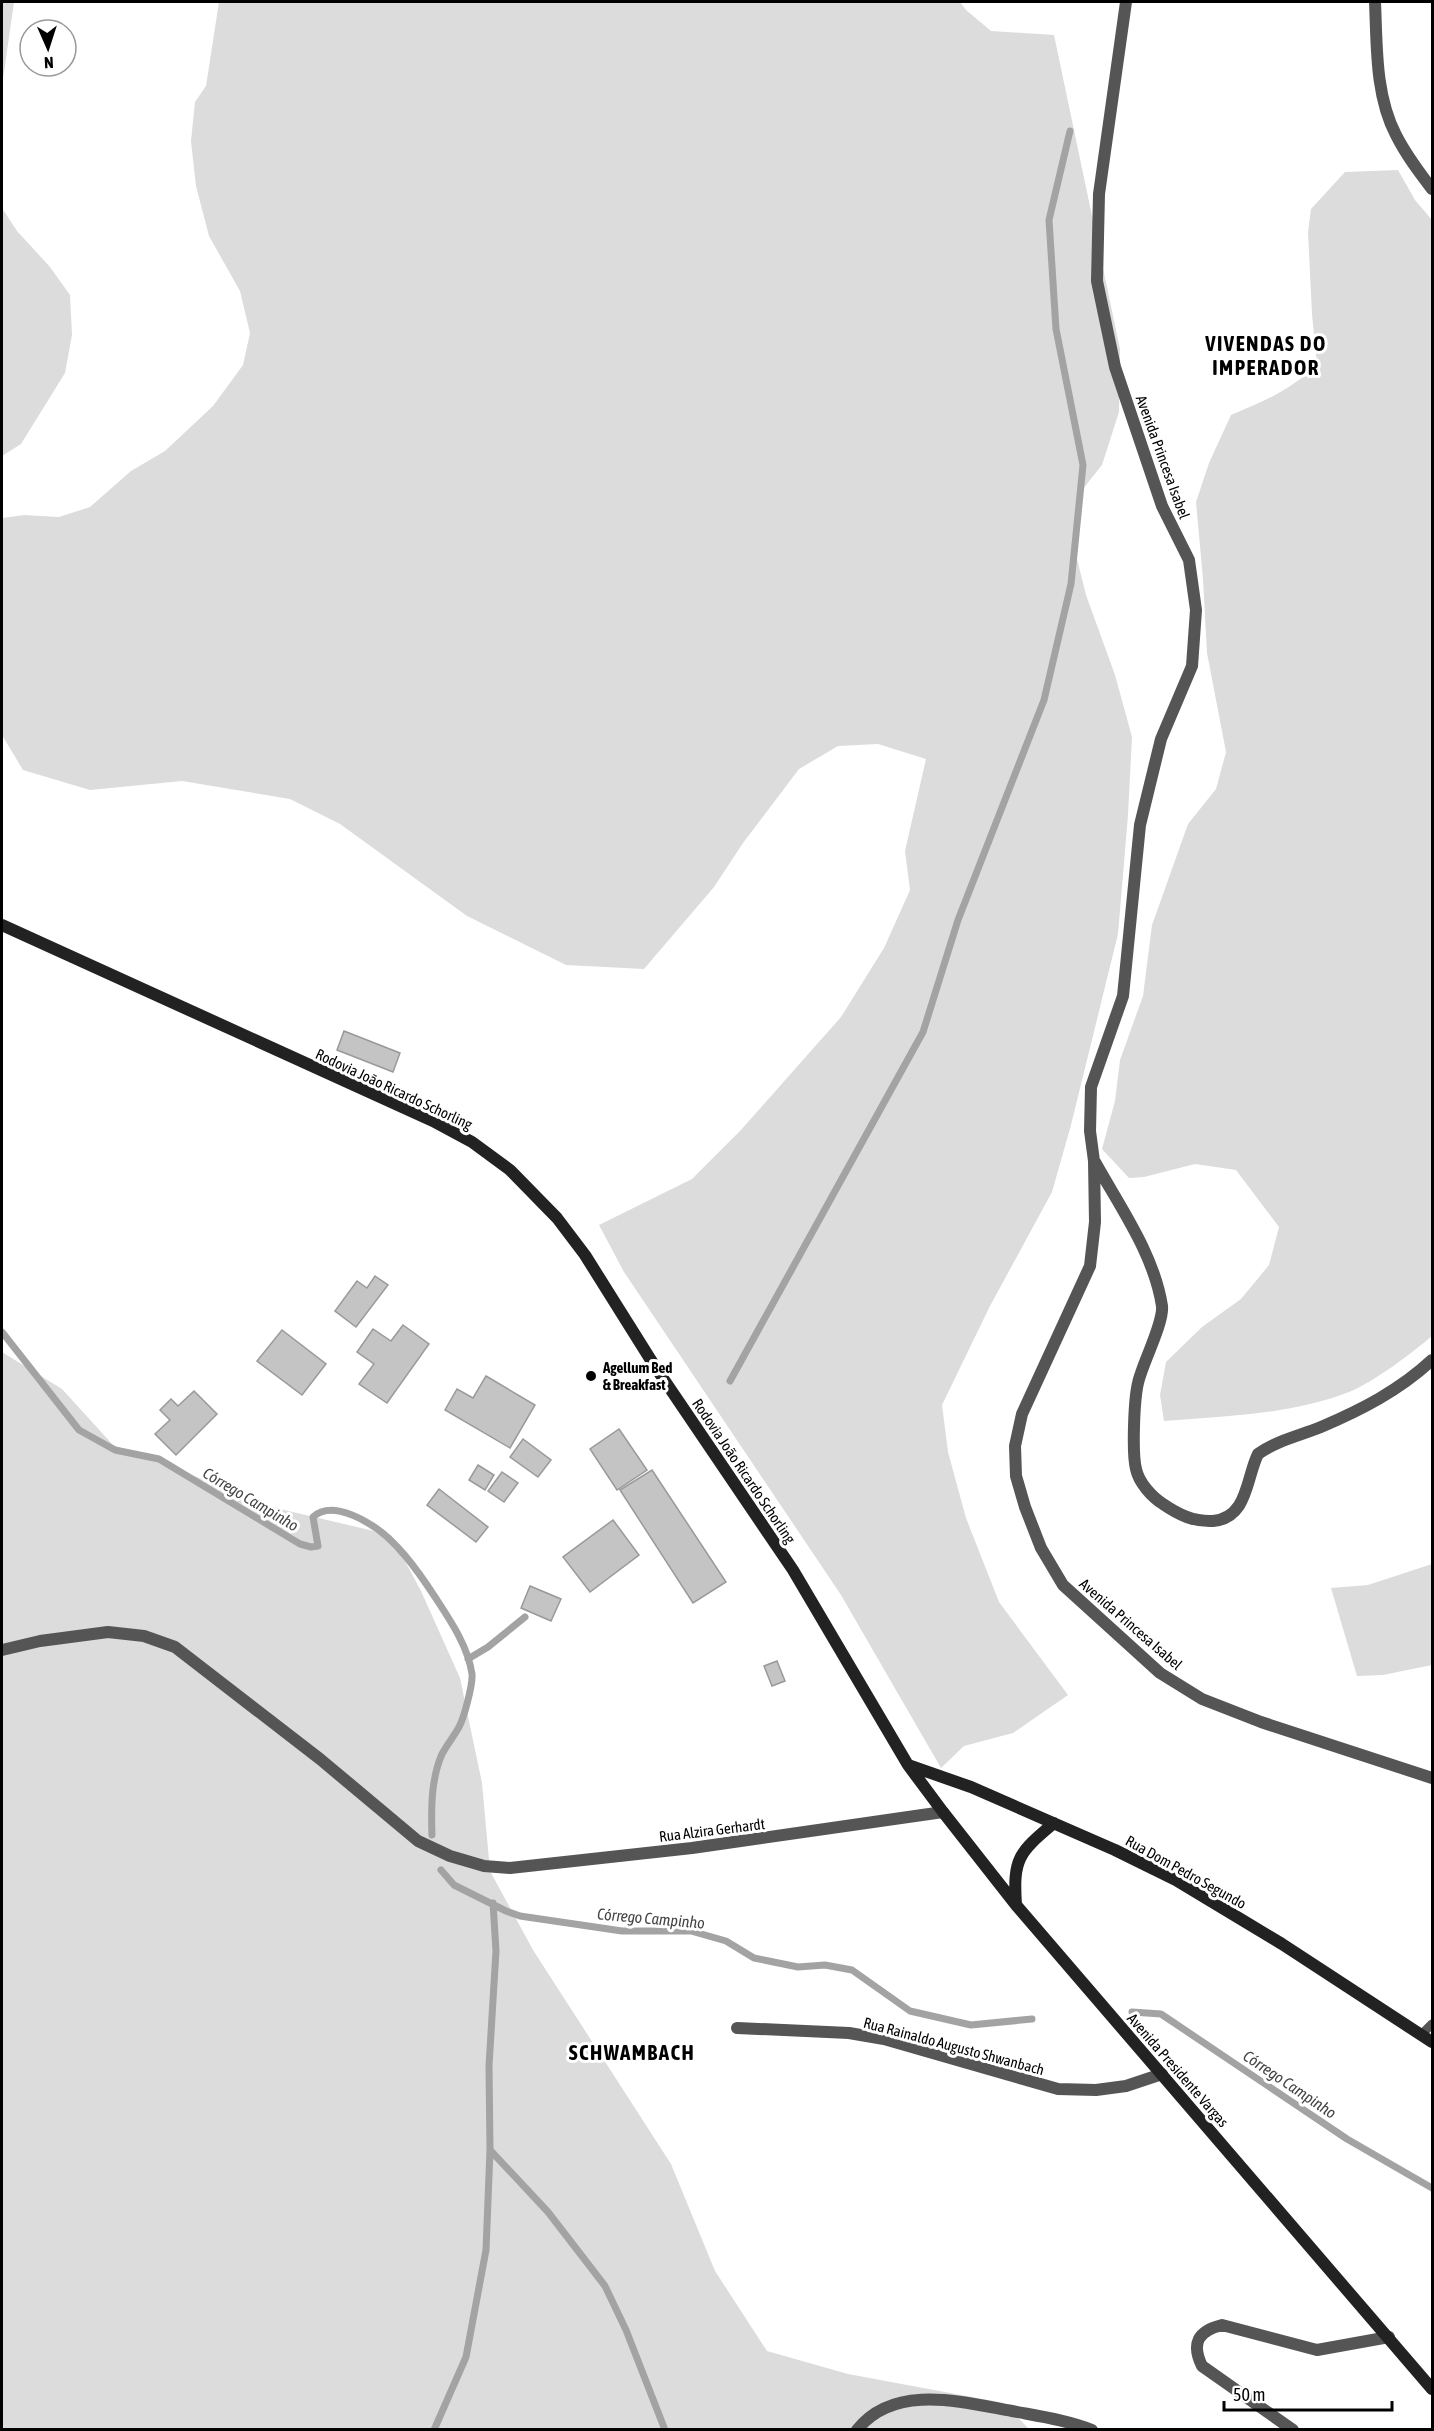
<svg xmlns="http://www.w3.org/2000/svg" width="1434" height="2431" font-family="'Asap Condensed',sans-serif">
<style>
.green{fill:#dcdcdc}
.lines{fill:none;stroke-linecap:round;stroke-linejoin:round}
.stream{stroke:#a3a3a3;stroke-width:7}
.building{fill:#c4c4c4;stroke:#999;stroke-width:1.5}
.lane{stroke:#555;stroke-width:9}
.street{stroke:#555;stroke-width:12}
.secondary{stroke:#222;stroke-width:12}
.poi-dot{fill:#000;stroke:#fff;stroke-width:2}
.labels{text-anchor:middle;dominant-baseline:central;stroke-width:6;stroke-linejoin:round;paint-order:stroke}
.street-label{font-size:15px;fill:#000;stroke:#fff}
.poi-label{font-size:15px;font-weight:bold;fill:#000;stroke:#fff;text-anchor:start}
.water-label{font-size:16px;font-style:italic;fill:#444;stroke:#fff}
.district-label{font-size:21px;font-weight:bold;letter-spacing:1.5px;fill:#000;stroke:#fff}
</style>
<rect width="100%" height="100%" fill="#fff"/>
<path class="green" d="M2 2H14L2 86Z
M219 2H960L966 10 991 31 1054 35 1120 349 1119 412 1102 465 1078 495 1076 555 1086 595 1115 675 1132 737 1128 815 1118 934 1071 1125 1052 1192 990 1306 942 1405 948 1452 966 1518 999 1602 1068 1695 1013 1733 964 1746 941 1768 841 1595 624 1272 599 1225 692 1179 740 1131 841 1017 884 948 910 890 905 851 926 759 878 744 838 746 799 769 743 843 714 887 644 969 566 965 467 916 340 824 290 799 182 781 90 790 23 770 2 735V518L24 515 59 517 90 507 131 471 165 451 213 406 243 365 250 333 240 291 209 236 196 186 191 141 195 102 206 86Z
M1398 170 1415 200 1432 220V1336C1412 1353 1374 1382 1349 1392 1290 1415 1226 1416 1164 1421L1160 1395 1166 1362 1202 1327 1241 1299 1269 1265 1279 1227 1236 1170 1195 1164 1144 1177 1129 1178 1102 1149 1115 1101 1120 1060 1143 996 1152 925 1188 824 1216 789 1226 752 1207 653 1203 579 1196 502 1209 463 1231 415C1265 401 1290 390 1317 365L1312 314 1308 232 1311 209 1345 172Z
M2 208 17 231 50 267 70 295 72 335 65 373 21 444 2 456Z
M2 1352 62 1389 113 1445 280 1509 391 1535 421 1591 460 1678 482 1783 490 1871 533 1950 671 2164 715 2271 767 2351 848 2374 1004 2403 1029 2429H2Z
M1432 1564V1665L1383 1675 1357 1676 1331 1588 1368 1585Z"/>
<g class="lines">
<path class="stream" d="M2 1332 79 1430 115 1450 159 1459 300 1544 311 1547 318 1546 313 1517C328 1503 353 1514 368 1523 395 1538 418 1571 435 1597 450 1620 468 1646 472 1674 473 1684 464 1718 459 1727 454 1736 447 1745 442 1754 431 1779 431 1809 432 1835
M730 1381 923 1032 958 920 1044 700 1071 584 1083 465 1056 329 1049 220 1070 131
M468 1659 488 1647 525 1617
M441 1870 454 1885 506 1911 520 1916 622 1931H691L726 1941 754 1958 798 1967 825 1965 852 1970 910 2011 971 2025 1032 2019
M1132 2012 1161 2014 1347 2139 1432 2188
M490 2150 548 2212 605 2286 626 2330 665 2430
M434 2430 466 2357 486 2250 490 2150 489 2066 496 1951 493 1903"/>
</g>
<path class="building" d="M344 1031 400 1053 393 1072 337 1050Z
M375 1276 388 1285 356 1327 335 1311 357 1281 367 1288Z
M403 1325 429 1344 387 1403 359 1384 374 1364 357 1352 373 1329 391 1341Z
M282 1330 326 1364 302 1395 257 1361Z
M486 1376 535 1405 510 1448 445 1410 457 1389 473 1398Z
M194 1391 217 1414 176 1455 155 1434 170 1420 160 1410 171 1399 178 1406Z
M619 1429 647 1470 617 1490 590 1449Z
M523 1439 551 1460 538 1477 510 1457Z
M478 1465 494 1475 485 1490 469 1480Z
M652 1470 726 1582 693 1603 620 1490Z
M502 1472 518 1483 504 1502 488 1491Z
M439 1489 488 1527 476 1542 427 1505Z
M613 1520 639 1555 590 1592 563 1557Z
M530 1586 561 1599 551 1621 521 1608Z
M777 1661 785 1681 772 1686 764 1666Z"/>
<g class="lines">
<path class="lane" d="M1422 2034 1432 2024"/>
<path class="street" d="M1126 2 1099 194 1097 281 1115 367 1162 506 1189 560 1196 610 1192 666 1161 739 1140 825 1123 996 1091 1087 1090 1131 1094 1161 1095 1222 1090 1266 1022 1414 1015 1446 1016 1476 1025 1507 1041 1548 1063 1585 1160 1673 1202 1699 1261 1722 1432 1778
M1375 2C1377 45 1375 95 1396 135 1406 155 1419 172 1432 189
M1095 1162C1120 1207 1154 1254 1162 1306 1164 1323 1142 1364 1138 1383 1134 1400 1132 1453 1136 1469 1139 1483 1152 1497 1163 1504 1179 1515 1194 1522 1213 1521 1248 1518 1246 1478 1258 1454 1278 1440 1299 1436 1321 1427 1361 1410 1400 1390 1432 1360
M2 1650 40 1641 108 1632 144 1636 175 1647 320 1759 418 1841 450 1856 484 1866 510 1868 692 1848 943 1812
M737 2028 849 2033 884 2039 1058 2089 1096 2090 1126 2086 1162 2074
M857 2430C894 2383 962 2402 1012 2411 1038 2416 1067 2420 1092 2430
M1293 2430 1202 2366C1191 2343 1198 2331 1222 2325L1317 2350 1389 2337"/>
<path class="secondary" d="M2 925 433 1121 472 1142 510 1170 557 1218 585 1255 654 1365 793 1570 908 1765 943 1812 1016 1905 1432 2389
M908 1765 971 1787 1115 1850 1176 1880 1282 1944 1432 2042
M1016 1905C1013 1859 1018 1853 1054 1823"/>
</g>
<circle class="poi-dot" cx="591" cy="1376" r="6"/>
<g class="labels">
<g class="street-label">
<text transform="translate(1163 457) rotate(70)">Avenida Princesa Isabel</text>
<text transform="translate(394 1089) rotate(25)">Rodovia João Ricardo Schorling</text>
<text transform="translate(744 1471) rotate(56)">Rodovia João Ricardo Schorling</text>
<text transform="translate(1131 1624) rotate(41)">Avenida Princesa Isabel</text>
<text transform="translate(712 1830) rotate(-7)">Rua Alzira Gerhardt</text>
<text transform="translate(1186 1872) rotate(29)">Rua Dom Pedro Segundo</text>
<text transform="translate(954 2046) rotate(15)">Rua Rainaldo Augusto Shwanbach</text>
<text transform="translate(1178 2070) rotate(49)">Avenida Presidente Vargas</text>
</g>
<g class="poi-label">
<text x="603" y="1367">Agellum Bed<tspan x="603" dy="17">&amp; Breakfast</tspan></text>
</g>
<g class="water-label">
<text transform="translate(251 1499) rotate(31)">Córrego Campinho</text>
<text transform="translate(651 1918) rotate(5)">Córrego Campinho</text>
<text transform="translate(1290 2084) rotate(34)">Córrego Campinho</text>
</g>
<g class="district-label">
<text x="1266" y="343">VIVENDAS DO<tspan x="1266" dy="24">IMPERADOR</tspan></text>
<text x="632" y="2052">SCHWAMBACH</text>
</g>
</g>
<rect width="1434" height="2431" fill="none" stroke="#000000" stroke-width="6"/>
<g transform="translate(48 48) rotate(177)"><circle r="28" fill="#ffffff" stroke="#999999" stroke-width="1.5"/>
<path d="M0-4.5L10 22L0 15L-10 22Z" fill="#000000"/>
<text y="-9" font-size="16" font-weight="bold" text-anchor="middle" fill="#000000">N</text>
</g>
<path d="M1224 2401v9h168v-9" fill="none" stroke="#000000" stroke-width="3"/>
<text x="1233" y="2401" font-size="18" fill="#000000" stroke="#ffffff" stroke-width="4.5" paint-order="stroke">50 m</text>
</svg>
